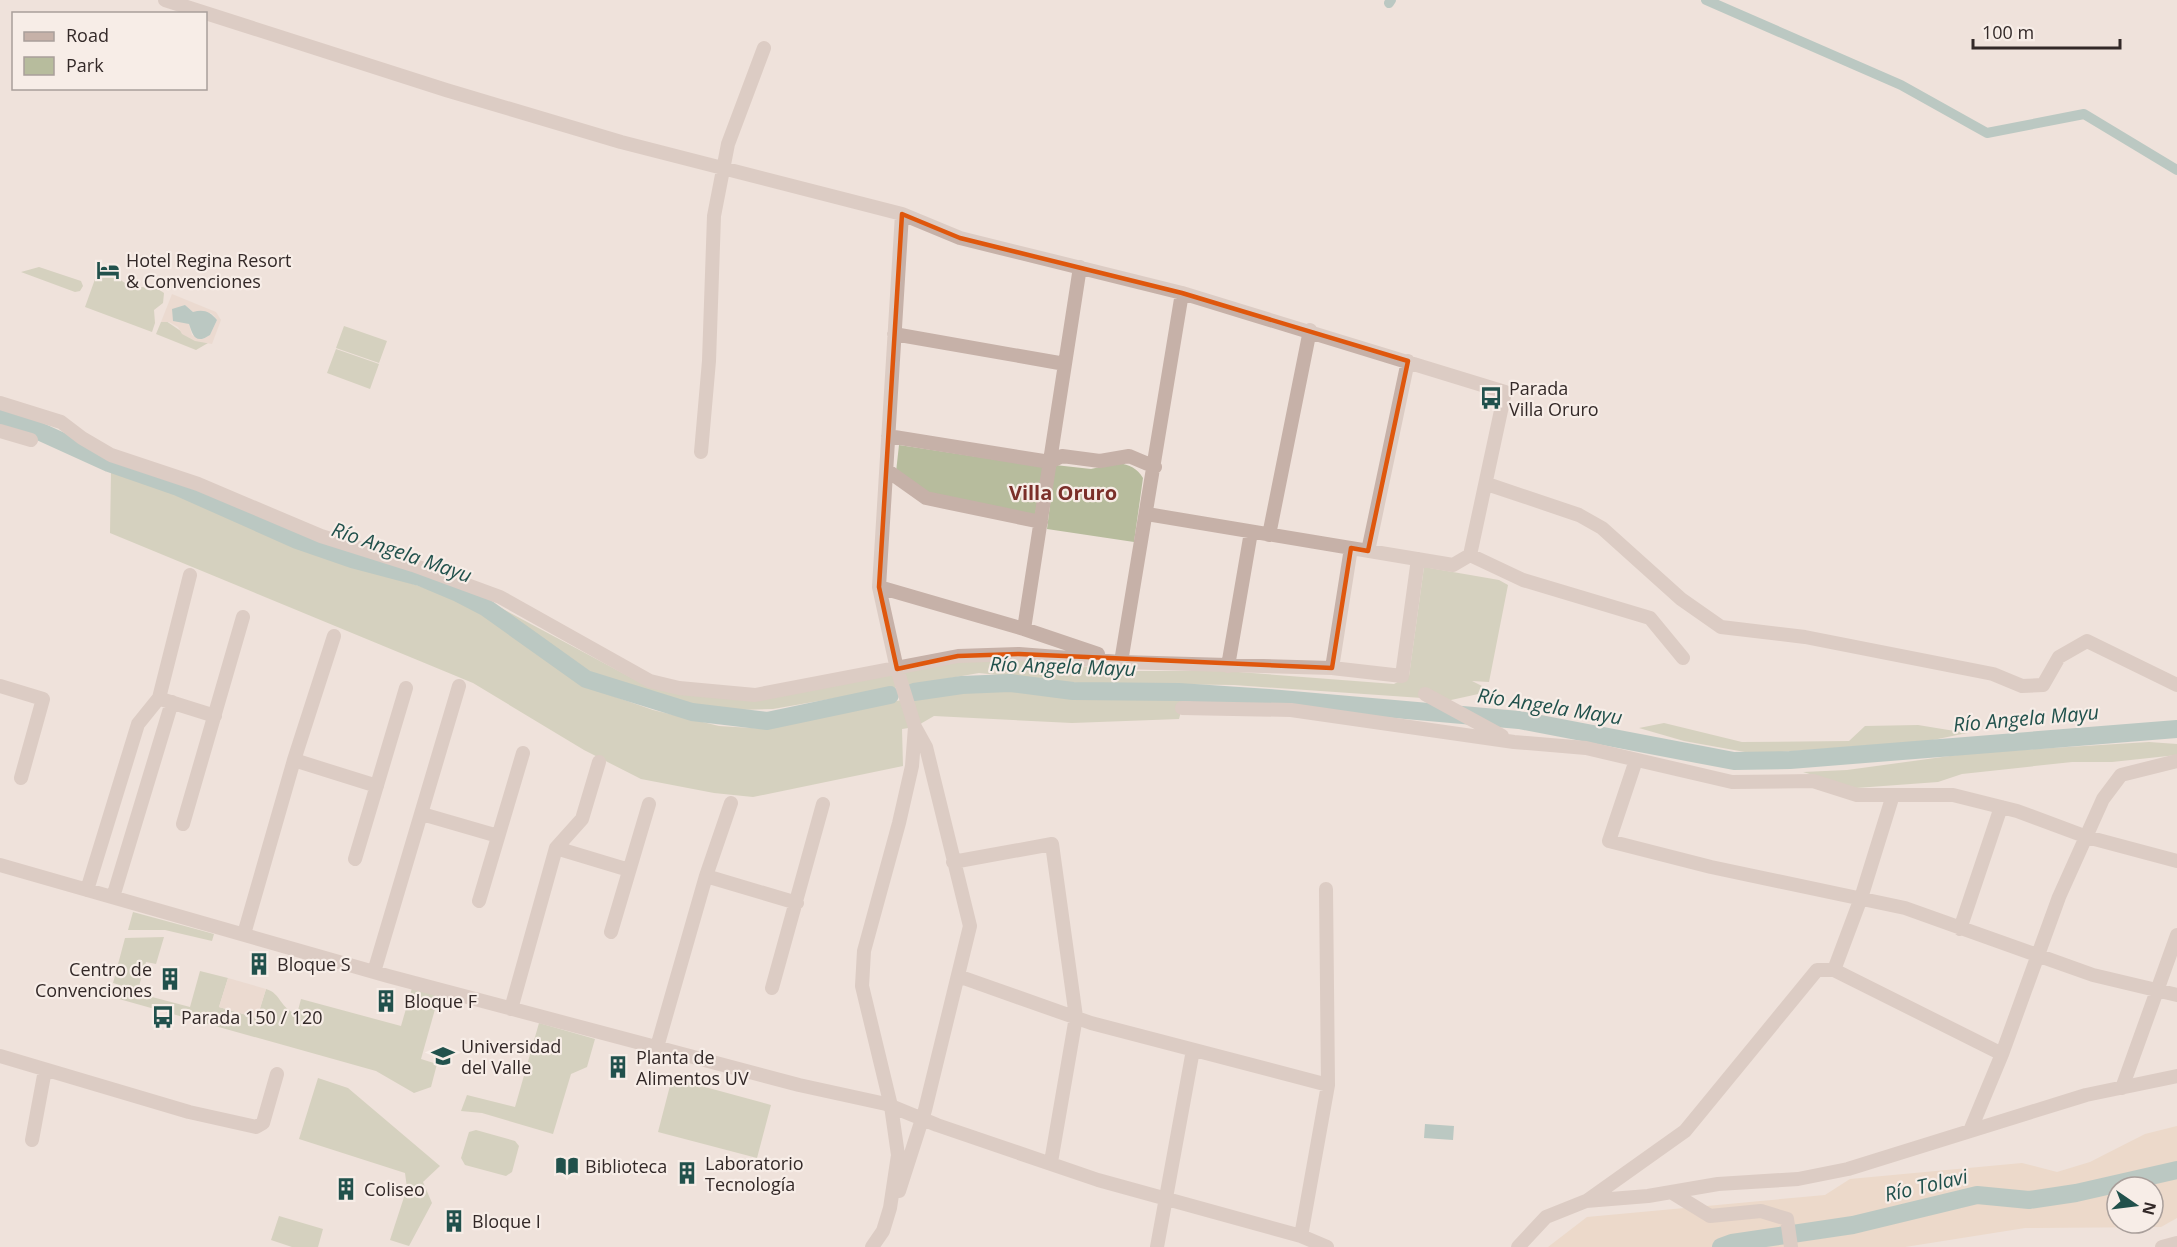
<svg xmlns="http://www.w3.org/2000/svg" width="2177" height="1247" font-family="'Open Sans',sans-serif">
<style>
.green{fill:#b7bc9d}
.sand{fill:#e8ceb5;fill-rule:evenodd}
.plaza{fill:#e6d1c4;fill-rule:evenodd}
.water{fill:#7da9a4}
.lines{fill:none;stroke-linecap:round;stroke-linejoin:round}
.canal{stroke:#7da9a4;stroke-width:10}
.river{stroke:#7da9a4;stroke-width:18}
.minor{stroke:#c6b1a8;stroke-width:14}
.marked{fill:none;stroke:#df570d;stroke-width:4.5;stroke-linejoin:round}
.labels{text-anchor:middle;dominant-baseline:central;stroke-width:4.5;stroke-linejoin:round;paint-order:stroke}
.poi-label{font-size:18px;fill:#332928;stroke:#f7ede7;text-anchor:start}
.neighbourhood-label{font-size:20px;font-weight:bold;fill:#7b2f29;stroke:#f7ede7}
.water-label{font-size:20px;font-style:italic;fill:#21514c;stroke:#f7ede7}
</style>
<rect width="100%" height="100%" fill="#efe2db"/>
<path class="green" d="M39 267 81 281 83 286 80 291 75 292 21 272Z
M99 268C121 272 115 278 127 284 140 290 153 284 164 293L163 303 154 310 155 323 152 332 85 307Z
M166 321 191 338 208 343 196 350 156 334 161 322Z
M344 326 387 341 379 363 336 348Z
M336 349 379 364 370 389 327 373Z
M899 445 1044 467 1035 515 929 493 896 472Z
M1118 463C1130 465 1137 468 1143 478L1134 542 1047 529 1055 465 1091 469Z
M111 472 188 499 301 547 437 592 482 612 584 686 653 710 719 726 768 729 877 704 960 691 1003 690 1079 698 1155 693 1184 700 1179 719 1072 723 934 716 915 727 902 729 903 766 753 797 714 793 641 779 584 750 473 683 110 533Z
M1424 567 1499 580 1508 585 1489 682 1472 681 1492 691 1451 700 1234 685 1078 683 979 673 773 709 737 710 693 705 591 674 490 602 643 684 757 701 954 662 1029 660 1124 671H1225L1394 684 1409 676Z
M1664 723 1742 742 1849 741 1865 726 1918 725 1967 733 1928 741 1756 754 1684 741 1639 728Z
M2149 742 2177 744V755L2112 762H2072L1962 774 1938 782 1856 788 1803 772 1847 770 1972 753Z
M133 912 214 934 212 941 165 930H128Z
M164 937 156 964 146 962 137 993 190 1007 200 971 228 978 219 1007 257 1018 266 989C281 993 280 1009 297 1014L301 999 401 1026 412 988 439 995 421 1059 437 1064 431 1087 414 1093 376 1071 119 999 123 986 113 983 125 938Z
M539 1023 595 1039 587 1067 571 1074 553 1134 482 1113 461 1111 467 1095 515 1107Z
M318 1078 348 1088 440 1166 423 1182 432 1203 409 1246 390 1240 407 1188 405 1173 299 1139Z
M672 1078 771 1105 757 1158 658 1132Z
M476 1130 515 1141 519 1146 512 1172 506 1176 465 1165 461 1158 469 1132Z
M279 1216 323 1229 318 1247H292L271 1240Z"/>
<path class="sand" d="M2177 1126V1218L2161 1227 2025 1228 1905 1247H1548L1587 1217 1825 1195 1850 1179 2022 1163 2057 1172 2090 1162 2145 1134ZM2117 1187H2153V1223H2117Z"/>
<path class="plaza" d="M172 294 216 312 221 320 212 344 195 341 182 334 178 327 169 322H161ZM185 305 193 312 211 313 214 316 217 320 210 335 203 339 192 335 189 324 185 322Z
M228 978 266 989 257 1018 219 1007Z"/>
<path class="water" d="M185 305 193 312C203 309 210 311 217 320L210 335C195 345 193 335 189 324L173 321 172 309Z
M1425 1124 1454 1126 1453 1140 1424 1138Z"/>
<g class="lines">
<path class="canal" d="M1706 0 1901 85 1987 133 2084 114 2177 170
M1389 3 1391 0"/>
<path class="river" d="M0 417 32 428 109 463 178 487 297 540 352 559 420 577 458 593 485 607 586 679 692 712 767 721 890 695
M914 692 962 685 1010 683 1073 691 1179 692 1269 698 1519 720 1734 761 1790 760 2177 729
M1721 1247 1732 1243 1853 1225 1977 1195 2029 1200 2076 1193 2177 1170"/>
<path class="minor" d="M165 0 446 90 621 142 902 214 960 238 1182 293 1505 392 1470 555 1453 565 1147 514
M894 334 1065 364
M0 403 61 422 82 438 111 455 198 484 321 536 413 565 500 597 650 681 679 688 755 695 958 656 1019 654 1121 662 1332 668 1402 676 1418 559
M0 431 31 440
M888 436 1050 462 1062 456 1100 461 1129 456 1155 467
M701 452 709 361 714 216 728 144 764 48
M888 471 926 498 1041 522
M1487 484 1579 515 1602 528 1681 599 1721 627 1805 637 1993 674 2022 686 2043 685 2059 657 2087 641 2177 685
M1269 535 1310 330
M1368 551 1408 361
M1470 555 1523 580 1650 618 1683 658
M879 587 1024 629 1098 654
M1024 629 1080 267
M1121 662 1182 293
M1228 666 1251 532
M1332 668 1351 548
M0 686 43 699 21 778
M1425 694 1502 736
M164 700 215 716
M1182 708 1291 710 1514 742 1586 748 1732 782 1813 781 1857 795H1953L2017 811 2087 837 2177 861
M294 760 377 786
M1636 760 1609 841 1711 867 1905 908 2093 975 2177 995
M422 814 498 836
M183 824 243 617
M556 848 629 870
M355 859 406 688
M953 862 1052 844 1076 1017 1051 1162
M0 865 388 976 799 1085 886 1104 937 1125 1098 1180 1301 1236 1327 1247
M706 876 797 903
M87 890 138 724 159 698 190 575
M113 897 172 702
M479 901 523 753
M1960 929 2001 807
M611 932 649 804
M244 934 294 760 334 636
M1834 970 2002 1054
M374 972 459 686
M958 976 1091 1023 1328 1085
M772 988 823 804
M511 1009 556 848 582 819 599 762
M657 1047 706 876 731 803
M0 1056 189 1112 256 1127 263 1123 277 1074
M2122 1088 2177 935
M1970 1131 2002 1054 2059 897 2103 799 2121 775 2177 761
M32 1140 45 1070
M899 1191 925 1110 970 926 926 747 915 727
M1671 1192 1710 1216 1761 1211 1787 1219 1791 1247
M1588 1200 1685 1131 1817 970H1834L1861 898 1893 795
M1301 1236 1328 1085 1326 889
M872 1247 883 1231 890 1208 898 1155 891 1106 862 986 864 951 899 823 912 766 915 727 897 669 879 587 902 214
M1157 1247 1193 1050
M1518 1247 1546 1217 1586 1201 1648 1196 1718 1184 1798 1179 1848 1169 2086 1095 2177 1076
M2162 1247 2177 1243"/>
</g>
<path d="M0 0H2177V1247H0ZM902 214 960 238 1182 293 1408 361 1368 551 1351 548 1332 668 1019 654 958 656 897 669 879 587Z" fill="#efe2db" fill-opacity=".55" fill-rule="evenodd"/>
<path class="marked" d="M902 214 960 238 1182 293 1408 361 1368 551 1351 548 1332 668 1019 654 958 656 897 669 879 587Z"/>
<defs>
<g id="hotel-bare" transform="scale(1.8)"><path d="M-6-4.5h1.5V1H6V5H4.5V3h-9V5H-6ZM-4 0a1.8 1.8 0 1 1 3.6 0ZM.5 0V-2.5h3Q6-2.5 6 0Z" fill="#21514c" stroke="#f7ede7" stroke-width="2.5" paint-order="stroke"/></g>
<g id="bus-bare" transform="scale(1.8)"><path d="M-5-6H5V4H4V6H2V4H-2V6H-4V4H-5ZM-3.5-4V0h7V-4ZM-3.5 1.2v1.5H-2V1.2ZM2 1.2v1.5H3.5V1.2Z" fill="#21514c" stroke="#f7ede7" stroke-width="2.5" paint-order="stroke"/></g>
<g id="building-bare" transform="scale(1.8)"><path d="M-4-6H4V6H1V3H-1V6H-4ZM-2.5-4.3h1.7v1.8h-1.7ZM.8-4.3h1.7v1.8H.8ZM-2.5-1h1.7V.8h-1.7ZM.8-1h1.7V.8H.8Z" fill="#21514c" stroke="#f7ede7" stroke-width="2.5" paint-order="stroke"/></g>
<g id="university-bare" transform="scale(1.8)"><path d="M0-5L7-2L0 1L-7-2ZM-4 1L0 2.5L4 1V4Q0 6-4 4Z" fill="#21514c" stroke="#f7ede7" stroke-width="2.5" paint-order="stroke"/></g>
<g id="library-bare" transform="scale(1.8)"><path d="M-6-4Q-3-5.5-.7-3.5V5Q-3 3-6 4ZM6-4Q3-5.5 .7-3.5V5Q3 3 6 4Z" fill="#21514c" stroke="#f7ede7" stroke-width="2.5" paint-order="stroke"/></g>
</defs>
<g fill-rule="evenodd">
<use href="#hotel-bare" x="108" y="270"/>
<use href="#bus-bare" x="1491" y="398"/>
<use href="#building-bare" x="259" y="964"/>
<use href="#building-bare" x="170" y="979"/>
<use href="#building-bare" x="386" y="1001"/>
<use href="#bus-bare" x="163" y="1017"/>
<use href="#university-bare" x="443" y="1056"/>
<use href="#building-bare" x="618" y="1067"/>
<use href="#library-bare" x="567" y="1166"/>
<use href="#building-bare" x="687" y="1173"/>
<use href="#building-bare" x="346" y="1189"/>
<use href="#building-bare" x="454" y="1221"/>
</g>
<g class="labels">
<g class="poi-label">
<text x="126" y="260">Hotel Regina Resort<tspan x="126" dy="21">&amp; Convenciones</tspan></text>
<text x="1509" y="388">Parada<tspan x="1509" dy="21">Villa Oruro</tspan></text>
<text x="277" y="964">Bloque S</text>
<text x="152" y="969" text-anchor="end">Centro de<tspan x="152" dy="21">Convenciones</tspan></text>
<text x="404" y="1001">Bloque F</text>
<text x="181" y="1017">Parada 150 / 120</text>
<text x="461" y="1046">Universidad<tspan x="461" dy="21">del Valle</tspan></text>
<text x="636" y="1057">Planta de<tspan x="636" dy="21">Alimentos UV</tspan></text>
<text x="705" y="1163">Laboratorio<tspan x="705" dy="21">Tecnología</tspan></text>
<text x="585" y="1166">Biblioteca</text>
<text x="364" y="1189">Coliseo</text>
<text x="472" y="1221">Bloque I</text>
</g>
<g class="neighbourhood-label">
<text x="1063" y="492">Villa Oruro</text>
</g>
<g class="water-label">
<text transform="translate(402 552) rotate(19)">Río Angela Mayu</text>
<text transform="translate(1063 666) rotate(2)">Río Angela Mayu</text>
<text transform="translate(1550 706) rotate(9)">Río Angela Mayu</text>
<text transform="translate(2026 718) rotate(-5)">Río Angela Mayu</text>
<text transform="translate(1926 1185) rotate(-13)">Río Tolavi</text>
</g>
</g>
<rect x="12" y="12" width="195" height="78" fill="#f7ede7" stroke="#a99f9b" stroke-width="1.5"/>
<rect x="24" y="32" width="30" height="9" fill="#c6b1a8" stroke="#a99f9b" stroke-width="1.5"/>
<text x="66" y="42" font-size="18" fill="#332928">Road</text>
<rect x="24" y="57" width="30" height="18" fill="#b7bc9d" stroke="#a99f9b" stroke-width="1.5"/>
<text x="66" y="72" font-size="18" fill="#332928">Park</text>
<g transform="translate(2135 1205) rotate(104)"><circle r="28" fill="#f7ede7" stroke="#a99f9b" stroke-width="1.5"/>
<path d="M0-4.5L10 22L0 15L-10 22Z" fill="#21514c"/>
<text y="-9" font-size="16" font-weight="bold" text-anchor="middle" fill="#332928">N</text>
</g>
<path d="M1973 39v9h147v-9" fill="none" stroke="#332928" stroke-width="3"/>
<text x="1982" y="39" font-size="18" fill="#332928" stroke="#f7ede7" stroke-width="4.5" paint-order="stroke">100 m</text>
</svg>
